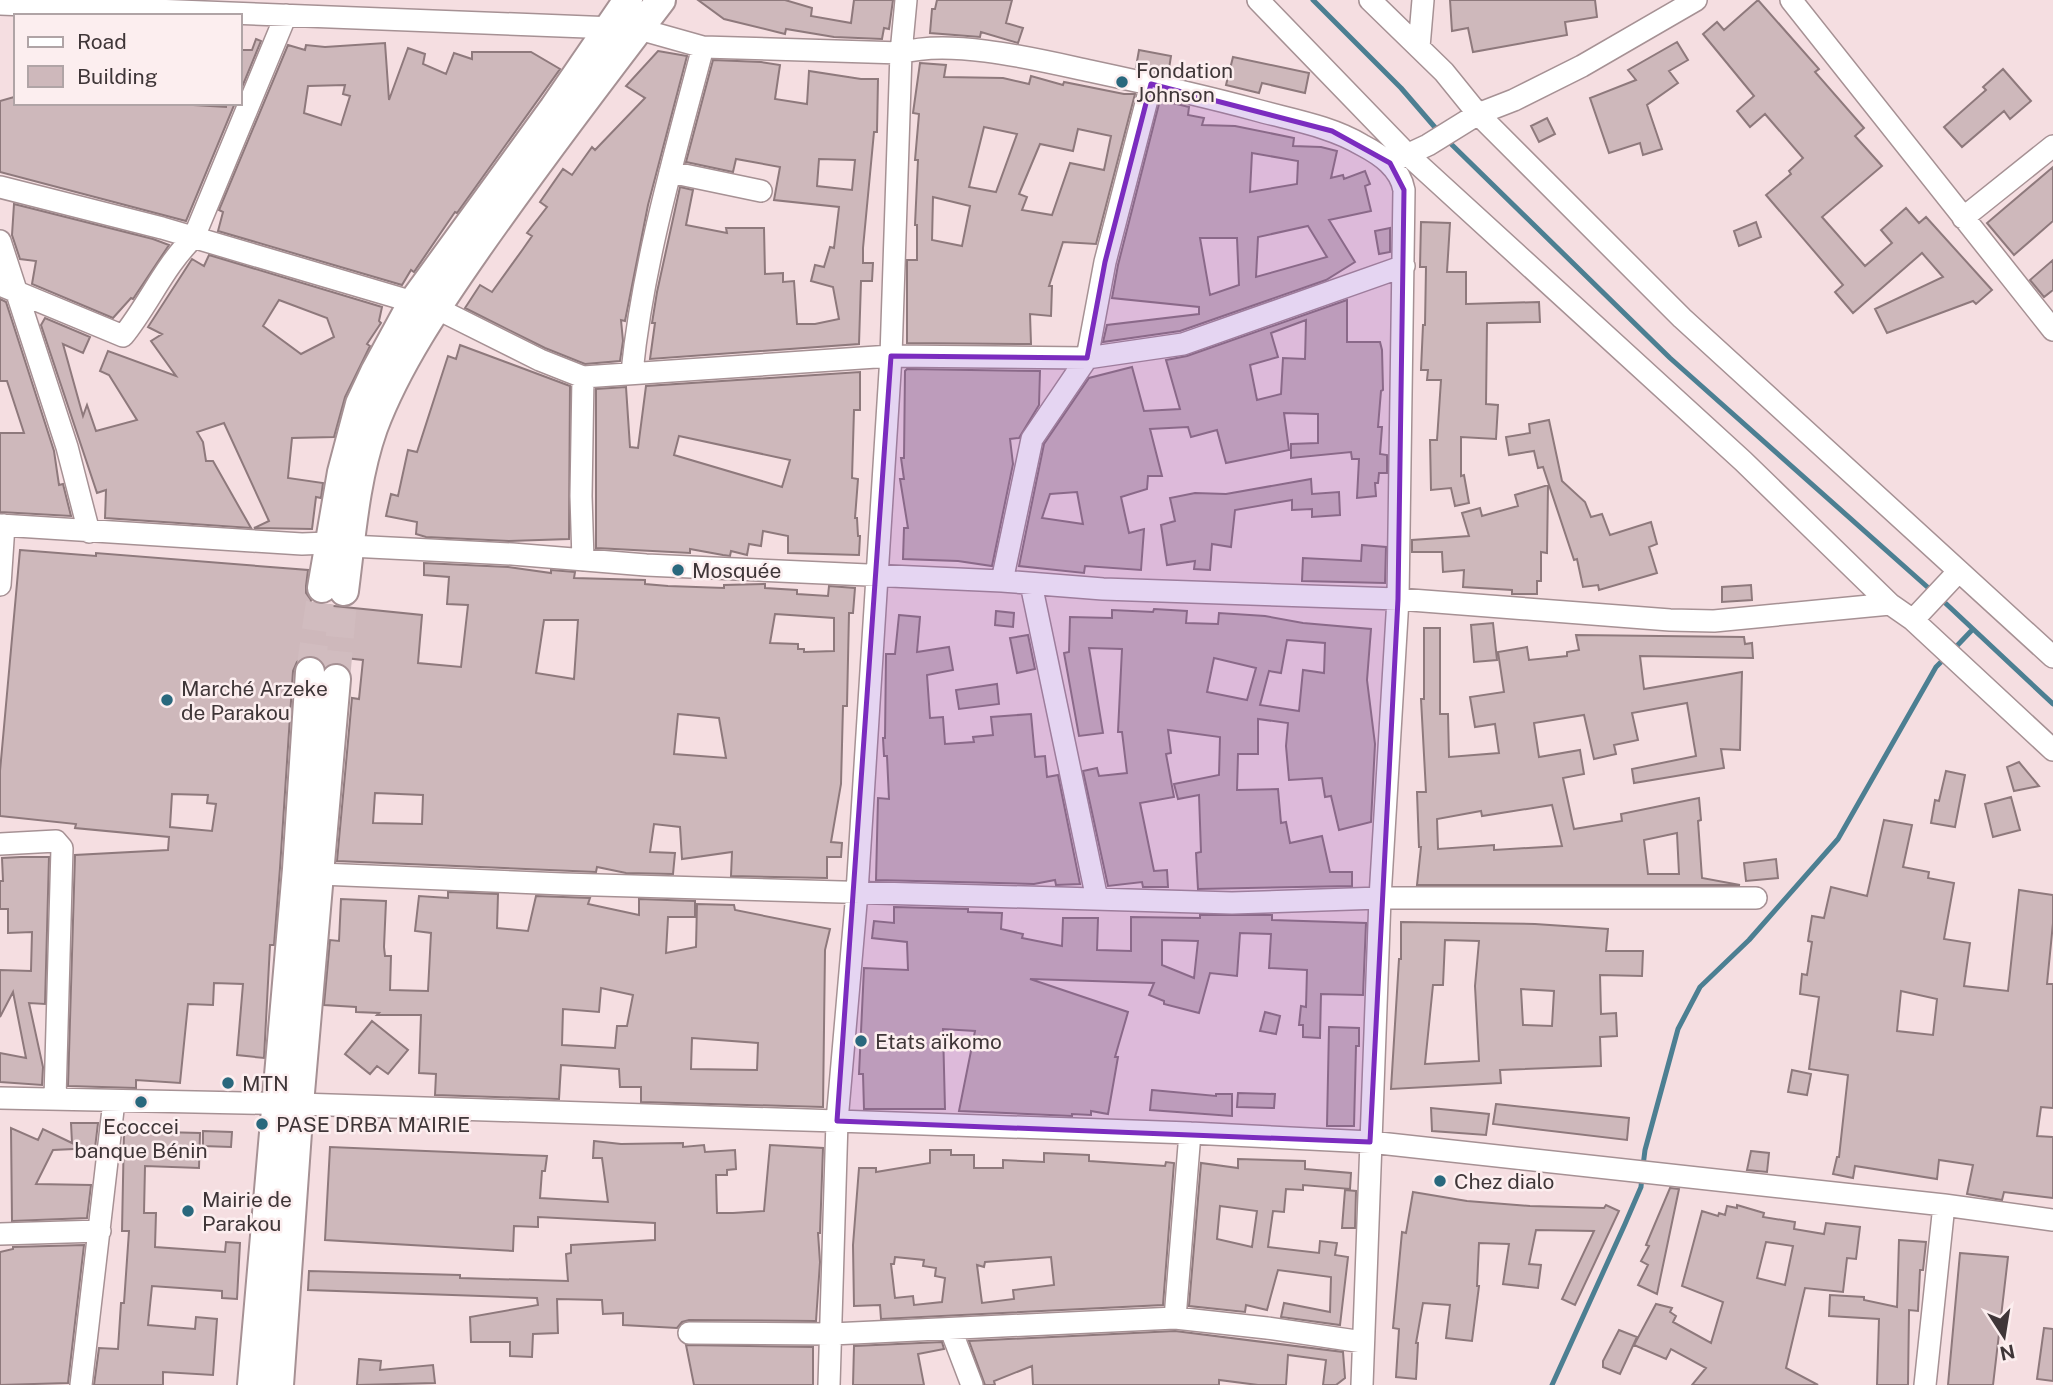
<svg xmlns="http://www.w3.org/2000/svg" width="2053" height="1385" font-family="'Public Sans',sans-serif">
<style>
.lines{fill:none;stroke-linecap:round;stroke-linejoin:round}
.stream{stroke:#4c7f92;stroke-width:5}
.building{fill:#ceb8bb;stroke:#8e797c;stroke-width:2;fill-rule:evenodd}
.major-tunnel{stroke:#d1bcbf;stroke-width:28;stroke-dasharray:28 14;stroke-linecap:butt}
.minor-casing{stroke:#a69194;stroke-width:24}
.major-casing{stroke:#a69194;stroke-width:32}
.minor{stroke:#fff;stroke-width:21}
.major{stroke:#fff;stroke-width:28}
.marked{fill:#7b2cbf;fill-opacity:0.2;stroke:#7b2cbf;stroke-width:5;stroke-linejoin:round}
.poi-dot{fill:#29687d;stroke:#fceeef;stroke-width:2.5}
.labels{text-anchor:middle;dominant-baseline:central;stroke-width:5;stroke-linejoin:round;paint-order:stroke}
.poi-label{font-size:21px;fill:#3f3638;stroke:#fceeef;text-anchor:start}
</style>
<rect width="100%" height="100%" fill="#f5dee1"/>
<g class="lines">
<path class="stream" d="M1313 0 1401 88 1439 132
M1446 139 1670 358 1933 592
M1941 599 2053 704
M1952 651 1973 629
M1643 1166 1645 1150 1678 1029 1700 987 1749 940 1838 839 1936 667 1945 658
M1552 1385 1625 1224 1641 1187 1642 1176"/>
</g>
<path class="building" d="M698 0H785L812 8 811 16 851 23 854 0H893L889 29 884 28 882 39 834 37 786 29 785 34 724 19Z
M937 0H1012L1006 23 1023 28 1018 43 981 32 980 37 930 33 932 9H935Z
M1450 0H1595L1597 17 1565 22 1567 35 1473 52 1468 28 1452 31Z
M1758 0 1819 69 1815 72 1864 128 1855 136 1882 166 1822 217 1865 266 1892 243 1881 230 1906 208 1919 223 1926 217 1992 290 1976 304 1973 301 1887 333 1875 309 1943 277 1922 253 1853 313 1835 292 1843 285 1766 195 1791 174 1789 171 1803 158 1765 114 1750 127 1737 111 1754 96 1703 34 1717 22 1724 30Z
M256 39 261 41 240 92V50H252Z
M1677 42 1688 60 1669 71 1678 83 1647 105 1662 149 1643 155 1640 143 1609 153 1590 98 1636 80 1628 70Z
M385 43 389 100 408 48 425 54 423 64 446 74 454 53 472 59V52H531L560 69 457 213 455 212 414 272 411 270 402 285 218 231 223 212 219 210 288 45 305 50 306 45 325 47ZM345 85 343 94 350 96 341 125 304 113 308 86Z
M1139 50 1171 56 1168 75 1136 67Z
M658 51 687 56 648 205 625 321 621 320 623 341 620 361 585 364 545 348 465 308 480 285 492 292 523 249 532 236 527 233 547 207 540 202 563 169 572 175 592 147 595 150 645 98 626 86Z
M1233 57 1309 73 1305 93 1262 83 1259 93 1226 85Z
M713 60 761 62 780 65 775 99 807 104 809 71 861 79H878L877 132H874L863 248V263H873L872 281H861L859 344 650 359 655 323H652L657 292 680 187 693 190 686 225 727 233 726 228H764L765 274 783 273V282L794 281 797 324H815L839 319 833 287 811 281 815 265 824 267 830 247 834 248 839 207 774 200 780 167 736 159 733 172 686 162ZM819 159 855 160 852 190 817 186Z
M920 63 946 65 944 77 1003 78 1029 84 1031 76 1063 85 1064 82 1124 94H1135L1096 244 1063 242 1049 286H1052L1051 316 1030 314 1031 344 907 343V260H917V225H915L918 160H915L919 114 913 113ZM984 127 1017 134 996 192 969 187ZM1078 129 1111 136 1104 170 1070 163 1052 215 1022 210 1027 197 1019 194 1040 144 1073 151ZM933 197 970 206 962 246 932 240Z
M2003 69 2031 101 2010 119 2004 111 1962 147 1944 127 1986 90 1983 87Z
M14 97 15 103H194V105L226 107V103H235L186 221 0 172V101Z
M1160 100 1189 107 1188 115 1204 118 1202 125 1235 126 1294 138 1293 146 1321 147 1337 151 1331 178 1343 175 1344 179 1365 171 1370 184 1365 186 1371 211 1329 220 1355 262 1326 280 1180 331 1103 342 1107 325 1199 314V307L1112 298 1118 265ZM1252 153 1298 161 1297 184 1250 192ZM1308 226 1327 257 1256 277 1258 237ZM1200 238H1237L1239 285 1210 295Z
M1547 118 1555 134 1539 142 1531 126Z
M2053 167V221L2014 255 1987 223Z
M14 204 153 239 169 245 133 299 131 298 113 318 32 284 36 261 20 259 12 235Z
M1421 222 1450 223 1447 272H1466V304L1539 302 1540 322 1487 323 1486 404 1498 405 1496 439 1461 437V476L1464 475 1469 503 1455 506 1451 488 1431 490 1430 440H1437L1441 380H1427L1428 370H1421L1423 325H1425L1426 267H1420Z
M1756 222 1761 237 1739 246 1734 231Z
M1390 228V252L1379 254 1375 231Z
M209 255 382 307 379 321 381 323 367 344 370 346 345 397 334 437 292 438 288 478 323 483 321 498 316 497 312 529 254 528 269 521 224 423 197 432 203 442 206 461H213L251 528 105 518 106 490 97 493 41 325 45 318 90 337 83 353 63 344 83 416 87 405 96 431 137 420 109 375 100 371 108 351 176 376 151 341 162 334 148 327 192 259 204 266ZM279 300 327 318 334 337 301 354 263 326Z
M2053 260V290L2044 297 2030 280Z
M0 299 6 302 54 451 59 485 63 484 71 516 0 512V433H24L7 381H0Z
M1347 300V342H1380L1382 350 1383 390 1381 391 1378 427H1382L1380 454 1387 455V473H1379L1378 483H1375L1376 496 1357 498 1359 459H1352L1351 452 1291 458V444L1318 443V414L1284 413 1289 450 1226 463 1217 430 1191 437 1188 427 1150 429 1162 476H1148L1147 489 1121 497 1129 533 1144 529 1141 570 1085 566 1084 573 1019 566 1044 444 1089 378 1132 367 1144 411 1180 409 1166 360 1187 356ZM1306 320 1305 359 1283 358 1281 394 1257 400 1250 365 1278 357 1271 333ZM1077 492 1083 524 1042 518 1050 494Z
M460 345 570 386 569 539 509 541 426 537 416 534 417 522 386 516 391 494 398 496 408 450 417 452 448 356 456 359Z
M907 369 1040 371 1039 405 1019 438 1010 439 1013 464 992 566 958 561 903 559 904 528H908L900 479H904L901 458H904L905 371Z
M860 372V410H854L852 478 858 479 855 518H857L858 536H860L859 555 788 553V536L763 531 761 546 749 544 747 555 731 551 730 556 723 555 690 549V553L596 548V389L626 387 630 447 638 448 646 386ZM679 436 790 460 782 487 674 455Z
M1549 420 1562 481 1585 502 1591 517 1602 514 1610 535 1651 522 1657 544 1649 547 1657 573 1599 590 1598 585 1583 587 1577 559 1574 560 1543 467 1538 468 1534 451 1509 455 1506 437 1530 433 1529 424Z
M1311 479 1312 494 1339 492 1340 515 1312 517V509L1292 510V500L1235 510 1231 547 1212 544 1210 570 1194 569 1195 561 1167 565 1161 525 1175 521 1170 498 1195 493 1226 494Z
M1548 485 1547 553 1541 552V581H1537V594H1512V590L1463 587 1464 570 1443 572 1442 552H1412V540L1469 536 1462 513 1480 508 1482 516 1518 506 1515 495Z
M1362 545 1386 547 1385 583 1302 581 1303 558 1361 561Z
M20 550 96 556V553L308 570 306 586V593L311 600 310 606 324 605 422 615 418 663 461 667 468 605 447 604 449 577 424 575V563L508 567 551 573V570L575 572 574 578 645 580V584L668 586 724 588V585L765 584V588L797 590V594L828 596 829 586 855 588 853 613H849L847 706H843L841 784 831 842 842 843 841 857H827V878L731 876 732 852 682 859 680 827 654 824 650 852 675 853 673 874 626 873 597 867 596 872 337 861 352 698 359 699 363 660 307 654 297 662 293 671 280 868 274 945H270L264 1058 237 1055 243 984 214 983 213 1005 188 1004 180 1083 136 1080V1088L68 1086 75 855 168 850 169 837 75 828 76 824 0 816V771ZM775 614 834 618V651L804 652V649H798V644L770 643ZM544 620H578L574 679 536 673ZM678 714 719 718 726 758 674 754ZM375 793 423 795 422 824 373 823ZM172 794 208 795 207 803 216 804 212 831 170 827Z
M1751 585 1752 600 1722 602V587Z
M1154 609 1187 611 1186 623 1218 624 1219 613 1265 616 1303 623 1371 629 1367 680 1375 744 1371 822 1339 830 1331 796 1325 797 1322 778 1289 780 1286 746 1288 723 1258 719V754H1238L1237 790 1278 789 1281 823 1286 822 1290 843 1322 836 1330 872H1352V886L1198 889 1196 853 1201 852 1199 795 1178 799 1174 784 1219 775 1220 737 1168 730 1171 753 1166 754 1174 797 1140 803 1154 871 1167 870 1168 887H1143L1142 882 1108 886 1083 771 1097 768 1099 776 1127 773 1122 732H1118L1122 649 1089 648 1103 733 1079 736 1064 653 1069 652 1070 617 1112 618V610L1153 612ZM1287 640 1325 643 1324 673 1303 670 1299 711 1260 705 1269 671 1281 673ZM1214 658 1256 668 1247 700 1207 692Z
M996 611 1014 613 1013 627 995 625Z
M899 615 920 617 917 652 949 647 953 670 927 675 930 718 943 717 945 744 974 742 973 737 993 735 991 717 1031 714 1035 757 1045 756 1047 777 1058 775 1080 884 1056 885 1055 880 1034 884 876 880 878 798 889 799 887 756H884L883 738H885L886 654H895Z
M1493 623 1497 660 1474 662 1471 625Z
M1424 628H1440V714H1448L1449 757 1499 753 1495 724 1475 727 1470 697 1504 692 1498 652 1527 647 1529 660 1567 656V652L1579 650 1576 635 1744 637 1745 644 1752 643 1753 658 1640 656 1644 689 1742 672 1740 750 1721 749 1724 768 1634 783 1632 769 1696 756 1687 703 1632 713 1638 740 1614 745 1616 754 1594 759 1584 715 1534 723 1539 757 1580 750 1584 774 1563 778 1574 829 1622 821 1621 814 1699 798 1701 820 1698 821 1702 878 1740 885H1417L1421 847H1419L1417 792H1426L1421 699H1424ZM1552 805 1562 846 1494 850V845L1438 849 1437 819 1481 811 1482 816ZM1677 833 1679 874H1648L1644 840Z
M1028 635 1035 669 1017 673 1010 638Z
M997 684 999 704 959 709 956 690Z
M2019 762 2039 786 2014 791 2007 767Z
M1946 771 1965 775 1955 827 1931 823 1935 800 1939 801Z
M2011 797 2020 830 1993 837 1985 804Z
M1884 820 1912 825 1903 867 1929 872 1928 878 1954 883 1944 939 1970 943 1964 986 2008 991 2019 890 2053 895V923L2047 984H2053V1108L2041 1107 2037 1136 2053 1137V1198L2004 1192 2002 1200 1967 1194 1973 1165 1939 1160 1937 1179 1855 1166 1853 1178 1833 1174 1837 1157H1839L1848 1075 1809 1069 1819 997 1800 994 1802 974 1807 975 1812 942 1808 941 1812 916 1824 918 1831 887 1867 896ZM1901 991 1937 999 1933 1035 1897 1031Z
M21 857H49L45 1004 29 1003 43 1067 42 1085 0 1082V1053L26 1058 13 992 0 1017V970L31 971 32 932 8 933V909H0V881H3L2 858Z
M1776 859 1778 878 1746 881 1744 863Z
M448 892 498 894 497 928 528 931 536 896 590 898 588 904 639 915V899L695 901V917H668L666 953 696 947 697 904 734 905 735 910 830 929 825 950 823 1107 641 1102V1087H620L619 1069 561 1065 559 1099 435 1095 436 1074 419 1073 421 1015H377L379 1013 356 1012V1007L324 1005 330 940 339 941 341 899 386 901 384 947 385 956H391L390 990 428 991 431 933 415 931 419 896 448 898ZM601 988 633 995 627 1026H617L615 1048 562 1045 563 1009 599 1012ZM692 1038 758 1043 757 1070 691 1069Z
M894 907 968 909V912L1002 913 1001 929 1023 934 1022 938 1062 946 1063 918H1098L1097 950 1131 951V917L1200 918V915H1272V920L1366 923 1363 995 1321 994 1320 1038 1303 1037V1025H1299L1301 1006 1306 1007 1307 970 1269 968 1271 934 1240 933 1237 976 1210 973 1199 1013 1164 1004V1001L1149 995 1154 983 1030 979 1128 1012 1115 1057H1118L1108 1114 1091 1111V1115L1072 1114V1116L959 1111 975 1031 943 1029 945 1109H864L863 1074H859L864 968 908 970 907 942 872 938 874 921 894 923ZM1162 940 1198 941 1194 978 1162 965Z
M1401 922 1535 924 1608 929 1606 951H1643L1642 976 1600 975 1601 1014 1616 1013 1617 1036 1600 1037 1601 1066 1500 1070 1501 1083 1391 1089 1399 959H1401ZM1445 940 1479 941 1475 986 1479 1061 1425 1064 1433 985H1443ZM1521 989 1554 991 1552 1026 1523 1025Z
M1265 1012 1280 1016 1276 1034 1260 1031Z
M372 1021 408 1050 388 1074 377 1066 370 1074 345 1054Z
M1329 1027 1359 1028V1046H1356L1354 1126H1327Z
M1792 1070 1811 1074 1807 1095 1788 1092Z
M1152 1090 1216 1096V1094H1232V1116L1150 1110Z
M1238 1093 1275 1094 1274 1108 1237 1107Z
M1496 1104 1629 1118 1627 1140 1493 1124Z
M1431 1108 1489 1114 1486 1135 1432 1131Z
M71 1123H98L95 1148 53 1150 36 1184 91 1185 87 1218 12 1221 11 1128 38 1140 43 1129 72 1143Z
M124 1131 200 1133 199 1168 145 1166 144 1213H156L155 1247 225 1252 226 1242 240 1243 237 1299 222 1298V1291L152 1286 148 1325 195 1329 196 1317 217 1319 213 1375 163 1372V1385H94L99 1348 118 1349 121 1303H124L129 1231H122Z
M203 1131 232 1132 231 1147 203 1146Z
M594 1141 621 1144 683 1143V1147L704 1145 705 1152 735 1150 736 1169 727 1170V1175H716L717 1213H733L764 1211 770 1145 823 1148 820 1233H818L820 1262 816 1321 689 1320 682 1322 677 1328 623 1325V1313L603 1314 602 1300 557 1299 558 1333 533 1334 532 1357 510 1356V1342H471L470 1317 538 1305 537 1298 308 1290 309 1271 460 1275V1278L568 1281 566 1254 571 1253V1245L655 1240V1223L538 1217V1227L514 1226 513 1251 325 1240 330 1147 547 1156 545 1171H542L540 1198 608 1202 602 1158H593Z
M930 1150H951V1155H974V1168H1003V1160L1044 1162V1153L1089 1155V1161L1165 1166 1166 1162 1174 1163 1163 1305 881 1319 880 1305 854 1306 853 1245 859 1168H876V1172L930 1163ZM895 1257 924 1260 923 1266 936 1268 935 1276 945 1278 942 1302 914 1305 913 1296 895 1298 891 1264H894ZM1051 1257 1054 1285 1013 1290 1014 1299 982 1303 977 1265 984 1267 985 1262Z
M1751 1151 1769 1153 1767 1172 1747 1170Z
M1238 1159 1305 1161V1169L1351 1173 1350 1189 1303 1185V1190L1286 1189 1284 1212 1273 1211 1268 1247 1319 1253 1320 1241 1337 1243 1335 1255 1348 1257 1340 1325 1281 1317 1284 1303 1330 1312 1331 1277 1278 1270 1267 1310 1246 1305 1245 1312 1189 1306 1201 1163 1238 1168ZM1220 1206 1257 1211 1252 1247 1217 1239Z
M1670 1188 1679 1189 1657 1294 1638 1285 1648 1265 1641 1261 1649 1246 1646 1245Z
M1345 1190 1356 1191 1355 1228H1342Z
M1413 1192 1467 1201 1530 1206 1604 1208 1606 1205 1619 1211 1575 1305 1562 1299 1594 1231 1536 1230 1529 1264 1541 1265 1538 1288 1503 1284 1509 1244 1479 1243 1477 1286H1479L1472 1341 1446 1338 1450 1305 1423 1303 1416 1343H1418L1416 1379 1396 1377 1399 1329 1393 1328 1402 1232 1406 1233Z
M1737 1205 1764 1213 1763 1217 1795 1222 1794 1229 1824 1234 1826 1223 1860 1227 1856 1259 1847 1258 1843 1292 1805 1288 1786 1368 1818 1385H1692L1706 1368 1671 1349 1666 1359 1634 1345 1656 1304 1672 1308 1670 1312 1676 1316 1673 1322 1711 1343 1723 1302 1682 1286 1702 1211 1718 1216 1719 1213 1725 1215 1727 1206 1737 1208ZM1766 1242 1793 1246 1785 1285 1757 1278Z
M1899 1240 1926 1242 1923 1270H1920L1918 1311 1909 1310 1908 1385H1877L1879 1319 1829 1316 1830 1295 1864 1297V1300L1897 1307Z
M84 1245 68 1383 0 1385V1252L13 1249V1247Z
M1960 1253 2008 1257 1993 1385H1948Z
M2044 1328 2053 1329V1381L2037 1379Z
M1619 1330 1637 1337 1620 1374 1603 1367V1361Z
M1175 1331 1343 1352 1345 1378 1336 1385H1323L1326 1360 1288 1355 1286 1385H1258L1219 1380V1385H1033L1032 1366 994 1381 995 1385H985L969 1341Z
M942 1342 944 1349 918 1354 924 1385H853L854 1346Z
M686 1345 813 1347V1385H694Z
M359 1359 381 1361 380 1370 433 1365 435 1383 357 1385Z"/>
<g class="lines">
<path class="major-tunnel" d="M310 672 322 588
M336 679 344 591"/>
<g class="minor-casing">
<path id="minor" d="M1258 0 1407 154 1743 461 1890 604 1913 620 2053 750
M1370 0 1444 72 1478 114 1682 318 2053 657
M1791 0 2053 330
M0 4 639 29 703 47 901 53C950 38 1039 60 1090 71 1146 83 1201 95 1256 110 1292 120 1330 126 1362 145 1381 155 1400 168 1404 190L1398 599 1380 898 1362 1385
M1419 47 1423 0
M1398 159 1428 145 1478 114 1514 100 1582 66 1696 0
M670 172 761 191
M0 187 162 228 413 302
M1963 218 2053 146
M0 241 67 447 89 532
M0 285 123 336C149 304 164 266 194 237L286 15
M436 308 540 360 583 377 891 356 1087 358 1183 344 1404 266
M632 372C643 262 675 154 703 47
M583 377 581 496 583 560
M0 525 302 544 328 543
M350 546 512 554 646 565 1002 581 1103 589 1398 599 1670 620 1714 621 1890 604
M1002 581 1032 439 1087 358 1105 262 1151 84
M1031 584 1097 899
M0 585 4 525
M1913 620 1958 572
M0 844 56 841 62 848 55 1099
M320 874 563 884 1232 903 1380 898H1756
M0 1098 299 1104 837 1121 1190 1133 1370 1142 1944 1205 2053 1220
M0 1234 100 1231
M1175 1318 1190 1133
M951 1330 972 1385
M689 1333 832 1334 1175 1318 1267 1328 1363 1342
M81 1385 114 1101
M829 1385 837 1121 857 892 891 356 901 53 906 0
M1925 1385 1944 1205"/>
</g>
<g class="major-casing">
<path id="major" d="M322 588 342 472 360 404 375 372 413 302 554 108 628 0
M344 591C351 537 355 479 373 428 397 364 438 304 477 248 536 164 598 82 661 0
M252 1385 297 869 310 672
M279 1385 299 1104 336 679"/>
</g>
<use href="#minor" class="minor"/>
<use href="#major" class="major"/>
</g>
<path class="marked" d="M1151 84 1332 131 1390 163 1404 190 1398 599 1370 1142 837 1121 891 356 1087 358 1105 262Z"/>
<g class="poi-dot">
<circle cx="1122" cy="82" r="7"/>
<circle cx="678" cy="570" r="7"/>
<circle cx="167" cy="700" r="7"/>
<circle cx="861" cy="1041" r="7"/>
<circle cx="228" cy="1083" r="7"/>
<circle cx="141" cy="1102" r="7"/>
<circle cx="262" cy="1124" r="7"/>
<circle cx="1440" cy="1181" r="7"/>
<circle cx="188" cy="1211" r="7"/>
</g>
<g class="labels">
<g class="poi-label">
<text x="1136" y="70">Fondation<tspan x="1136" dy="24">Johnson</tspan></text>
<text x="692" y="570">Mosquée</text>
<text x="181" y="688">Marché Arzeke<tspan x="181" dy="24">de Parakou</tspan></text>
<text x="875" y="1041">Etats aïkomo</text>
<text x="242" y="1083">MTN</text>
<text x="276" y="1124">PASE DRBA MAIRIE</text>
<text x="141" y="1126" text-anchor="middle">Ecoccei<tspan x="141" dy="24">banque Bénin</tspan></text>
<text x="1454" y="1181">Chez dialo</text>
<text x="202" y="1199">Mairie de<tspan x="202" dy="24">Parakou</tspan></text>
</g>
</g>
<rect x="14" y="14" width="228" height="91" fill="#fceeef" stroke="#b0a4a6" stroke-width="2"/>
<rect x="28" y="37" width="35" height="10" fill="#ffffff" stroke="#b0a4a6" stroke-width="2"/>
<text x="77" y="49" font-size="21" fill="#3f3638">Road</text>
<rect x="28" y="66" width="35" height="21" fill="#ceb8bb" stroke="#b0a4a6" stroke-width="2"/>
<text x="77" y="84" font-size="21" fill="#3f3638">Building</text>
<g transform="translate(2004 1336) rotate(168)" stroke="#fceeef" stroke-width="5" paint-order="stroke">
<path d="M0-5L12 26L0 18L-12 26Z" fill="#3f3638"/>
<text y="-10" font-size="19" font-weight="bold" text-anchor="middle" fill="#3f3638">N</text>
</g>
</svg>
